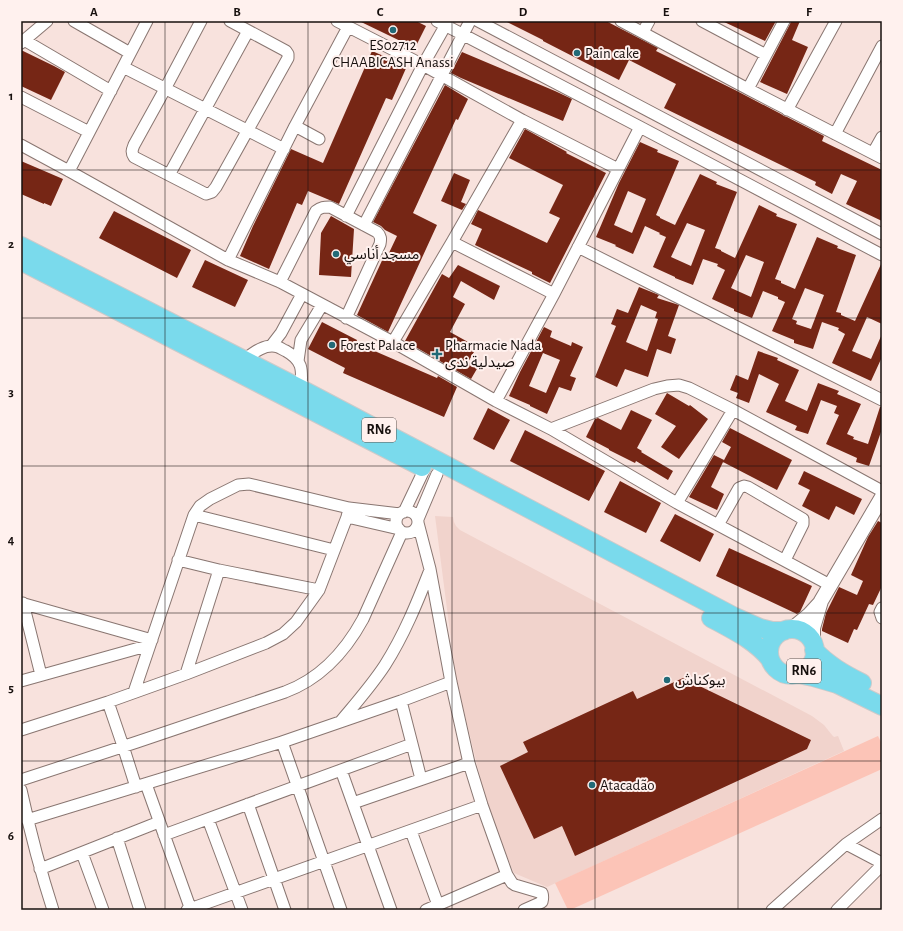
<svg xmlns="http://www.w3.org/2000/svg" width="903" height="931" font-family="'Alegreya Sans','Noto Sans Arabic',sans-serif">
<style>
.built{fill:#f1d3cc}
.green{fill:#fcc4b7}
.building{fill:#762615;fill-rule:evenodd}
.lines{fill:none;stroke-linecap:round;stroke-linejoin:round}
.minor-casing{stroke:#897671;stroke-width:13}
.tertiary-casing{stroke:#897671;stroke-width:16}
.trunk-casing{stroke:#cccaca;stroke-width:20}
.minor{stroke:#fff;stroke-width:11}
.tertiary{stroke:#fff;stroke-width:14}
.trunk{stroke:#7adaec;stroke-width:18}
.grid{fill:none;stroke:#17100e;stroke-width:1;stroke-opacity:0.55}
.poi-dot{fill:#226a77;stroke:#fff1ee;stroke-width:1.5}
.labels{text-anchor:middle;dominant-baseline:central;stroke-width:4;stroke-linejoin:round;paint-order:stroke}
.shield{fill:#fff1ee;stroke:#5d5451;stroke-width:1}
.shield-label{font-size:14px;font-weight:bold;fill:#17100e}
.poi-label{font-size:15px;fill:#17100e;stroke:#fff1ee;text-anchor:start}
.neatline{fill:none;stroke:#17100e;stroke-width:1.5}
.grid-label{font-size:13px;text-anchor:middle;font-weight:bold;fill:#17100e}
</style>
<rect width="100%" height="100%" fill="#f8e2dd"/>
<path class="built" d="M435 516 453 517 454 522 456 526 460 530 812 716 824 725 832 735 834 737 838 736 844 751 547 887 514 873 485 805 482 793 480 777 456 679Z"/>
<path class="green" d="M878 736 882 744V769L570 910H568L555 883Z"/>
<path class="building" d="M359 21H416L426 26 415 48Z
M505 21H606L658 48 656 51 735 90 781 114 784 116 787 117 824 136 822 141 882 170V221L846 204 857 181 841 174 832 194 815 185 816 182 664 108 676 84 629 60 619 80 543 41V40Z
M722 21H776L765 41Z
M791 21H800L792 40 808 47 787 94 760 82 790 24Z
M21 50 54 66 65 72 51 100 21 86Z
M372 51 407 66 392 100 386 98 339 204 308 191 302 205 297 203 269 269 240 256 253 226 291 149 323 163Z
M462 52 555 91 572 99 563 121 461 78 451 73Z
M445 85 468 99 458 120 456 119 413 213 437 225 388 332 357 315 385 254 388 255 397 236 385 230 381 226 373 222Z
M525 129 567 152 566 153 606 173 550 283 532 274V272L475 245 482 229 471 224 478 210 547 243 560 218 549 213 563 185 509 158Z
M640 142 658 150 657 152 679 161 656 215 660 217V218L675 225 700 174 717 182 716 184 737 192 715 248 721 250V251L735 258 759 205 777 214 776 216 797 224 775 279 781 281V283L795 289 817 237 838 246 837 248 856 255 836 312 841 313V315L855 321 882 262V324L867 317 852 351 871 359 882 334V357L871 381 832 363 845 334 838 330 839 328 822 322 813 349 794 343V340L772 331 785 302 778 299V297L763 291 752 318 734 311V309L712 299 725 270 717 266 718 264 703 259 693 285 675 278V277L653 267 666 237 659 234 660 233 645 226 633 254 615 246 616 245 596 237 619 183ZM628 191 646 199 632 233 614 225ZM687 223 705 230 691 266 671 257ZM746 255 764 262 751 297 731 288ZM805 288 824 295 811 329 796 324 797 321 792 319Z
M21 161 63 179 51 206 44 203V204L21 194Z
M454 173 470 180 461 202 466 204 462 210 441 201Z
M114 211 191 250 177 278 99 238Z
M331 216 354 229 351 277 319 275 321 233Z
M205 260 248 280 235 307 192 287Z
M458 265 500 286 494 300 461 281 453 297 465 304 450 332 477 347 468 362 478 367 471 379 405 341 442 274 449 278Z
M639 287 659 295 657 298 679 305 668 336 676 339 671 354 657 349 648 377 625 369 617 387 595 377 616 326 611 324 617 309 628 313ZM641 305 657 312 655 318 658 319 647 351 626 342Z
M322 322 357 340 356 343 437 378 438 376 457 387 444 417 343 373 345 368 308 349Z
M544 327 552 331 550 337 571 346 572 342 583 347 570 376 576 378 571 391 559 387 547 414 530 406V405L509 396 520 372ZM543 353 560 360 546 393 529 386Z
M758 351 778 358 777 360 799 370 785 401 807 411 818 383 839 391 837 394 861 404 847 434 854 437 853 439 868 444 880 407H882V429L869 466 856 462 857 458 826 444 839 415 834 413 837 406 821 400 808 434 795 430 797 426 766 412 779 384 759 374 749 403 736 398 738 393 730 390 736 375 748 380Z
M667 393 689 406 690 405 708 419 679 459 661 447 676 426 655 414Z
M488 408 510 420 494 450 473 439Z
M631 410 652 420 637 448 642 451 641 452 673 471 668 480 636 461 635 463 609 450V449L586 437 595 419 598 418 621 430Z
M730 428 792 460 777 490 723 462 731 447 722 442Z
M525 430 605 471 589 501 510 461Z
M714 455 724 460 711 487 724 494 717 510 689 497Z
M804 471 862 499 854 515 836 506 829 520 802 506 810 490 798 484Z
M620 481 661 503 646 533 604 512Z
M675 514 714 534 700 562 660 541Z
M878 521 882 523V586L873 605 869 604 857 630 854 629 848 643 822 631V629L826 613 839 587 857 595 863 581 851 575 868 537Z
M729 548 812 586 800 612 797 614 716 576Z
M683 678 811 740 807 749 575 856 562 826 534 839 500 766 528 752 523 742 633 691 637 699Z"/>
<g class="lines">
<g class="minor-casing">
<path id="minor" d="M74 21 130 53
M201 21 165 89 134 145C132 150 131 152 134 157L206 194 212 192 216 187 288 58V54L286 51 230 21
M337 21 423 65 522 120 618 169
M437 21 640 127 882 255
M478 21 882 234
M621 21 748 89 882 158
M702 21 766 55
M643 32 649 21
M24 40 111 91
M21 43 47 21
M123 67 284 149
M748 89 784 21
M21 97 89 132
M787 110 836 21
M295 126 319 139
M835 134 882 46
M21 145 69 171 228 260 280 282 393 342 496 401 551 429 677 503 830 585
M873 153 882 137
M69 171 147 21
M169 175 248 31
M346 216 423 65 448 21
M364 225 470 21
M452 242 554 294
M578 247 882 400
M228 260 295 126 348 27
M280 282 316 211C321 207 324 207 330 207L377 232C381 236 381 239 380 244L346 318
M393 342 452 242 522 120
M271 346 281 333 302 294
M244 360C253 353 265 343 278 347 281 348 283 350 286 351 304 361 302 371 301 389
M298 361 301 340 322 305
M496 401 554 294 640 127
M551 429 654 389 667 386 679 385 689 388 733 410 882 491
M677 503 733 410
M396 522a11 11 0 1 1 22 0a11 11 0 1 1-22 0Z
M404 512 425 468
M194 515 334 550
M347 517 399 529
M418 519 437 474
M418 523 430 569 451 682 469 763 482 805 507 875 512 883 515 885 542 893C543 896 543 898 542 902L524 910
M718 525 739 488 744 486 748 487 803 519V524L785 560
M178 560 219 570 319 590
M21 603 152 640
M23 603 41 675
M882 608 880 612 882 618
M186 674 219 570
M21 681 150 645
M134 692 194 515 200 506 210 499 238 485 249 484 349 508 400 514
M401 701 421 779
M108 702 123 746 136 787
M341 721C356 703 372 685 385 665 404 635 417 603 430 570
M21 730 108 702 186 674 266 643 283 634 296 622 319 590 347 517 349 508
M282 742 341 910
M341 770 391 910
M21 780 137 742 285 692C320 679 345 652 363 619L402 532
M146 784 191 910
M21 790C30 831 40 870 53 910
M353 803 469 763
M248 804 285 910
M208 819 242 910
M27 820 282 742 401 701 451 682
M411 831 438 905
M164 835 412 744
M117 838 140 910
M846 844 882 863
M82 853 103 910
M40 869 159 822
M187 910C285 875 383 840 482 805
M426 910 507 875
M772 910 846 844 882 819
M837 910 882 865"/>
</g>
<g class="tertiary-casing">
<path id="tertiary" d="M792 629 809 615 820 603
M813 643V628L821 601 882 497"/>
</g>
<g class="trunk-casing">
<path id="trunk" d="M21 246 301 389 735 617 760 628 772 631H784
M21 261 422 467
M711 618C731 629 755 640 770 659
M769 652a23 23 0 1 1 46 0a23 23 0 1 1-46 0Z
M814 650C828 665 844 674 862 683
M798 674 813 677 837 684 882 706"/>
</g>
<use href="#minor" class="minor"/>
<use href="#tertiary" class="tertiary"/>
<use href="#trunk" class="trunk"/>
</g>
<path class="grid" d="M165 21V910M308 21V910M452 21V910M595 21V910M738 21V910M21 170H882M21 318H882M21 466H882M21 613H882M21 761H882"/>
<g class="poi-dot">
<circle cx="393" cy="30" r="4"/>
<circle cx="577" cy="53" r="4"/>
<circle cx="336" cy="254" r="4"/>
<circle cx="332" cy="345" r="4"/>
<path d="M435 348h4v4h4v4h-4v4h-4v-4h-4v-4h4z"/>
<circle cx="667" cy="680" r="4"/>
<circle cx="592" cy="785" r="4"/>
</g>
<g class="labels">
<g class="shield">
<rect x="362" y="418" width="34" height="24" rx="3"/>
<rect x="787" y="659" width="34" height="24" rx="3"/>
</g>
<g class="shield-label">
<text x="379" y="430">RN6</text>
<text x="804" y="671">RN6</text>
</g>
<g class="poi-label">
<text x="393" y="45" text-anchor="middle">ES02712<tspan x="393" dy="17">CHAABICASH Anassi</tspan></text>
<text x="585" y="53">Pain cake</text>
<text x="344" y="254">مسجد أناسي</text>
<text x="340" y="345">Forest Palace</text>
<text x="445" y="345">Pharmacie Nada<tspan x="445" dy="17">صيدلية ندى</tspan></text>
<text x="675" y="680">بيوكناش</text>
<text x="600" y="785">Atacadão</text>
</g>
</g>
<rect width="903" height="931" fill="none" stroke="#fff1ee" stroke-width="44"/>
<rect x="22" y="22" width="859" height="887" class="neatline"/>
<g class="grid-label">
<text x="94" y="16">A</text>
<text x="237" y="16">B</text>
<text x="380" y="16">C</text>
<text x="523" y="16">D</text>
<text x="666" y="16">E</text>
<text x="809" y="16">F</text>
<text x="11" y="100">1</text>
<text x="11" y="248">2</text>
<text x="11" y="396">3</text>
<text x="11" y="544">4</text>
<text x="11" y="692">5</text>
<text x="11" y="840">6</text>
</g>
</svg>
